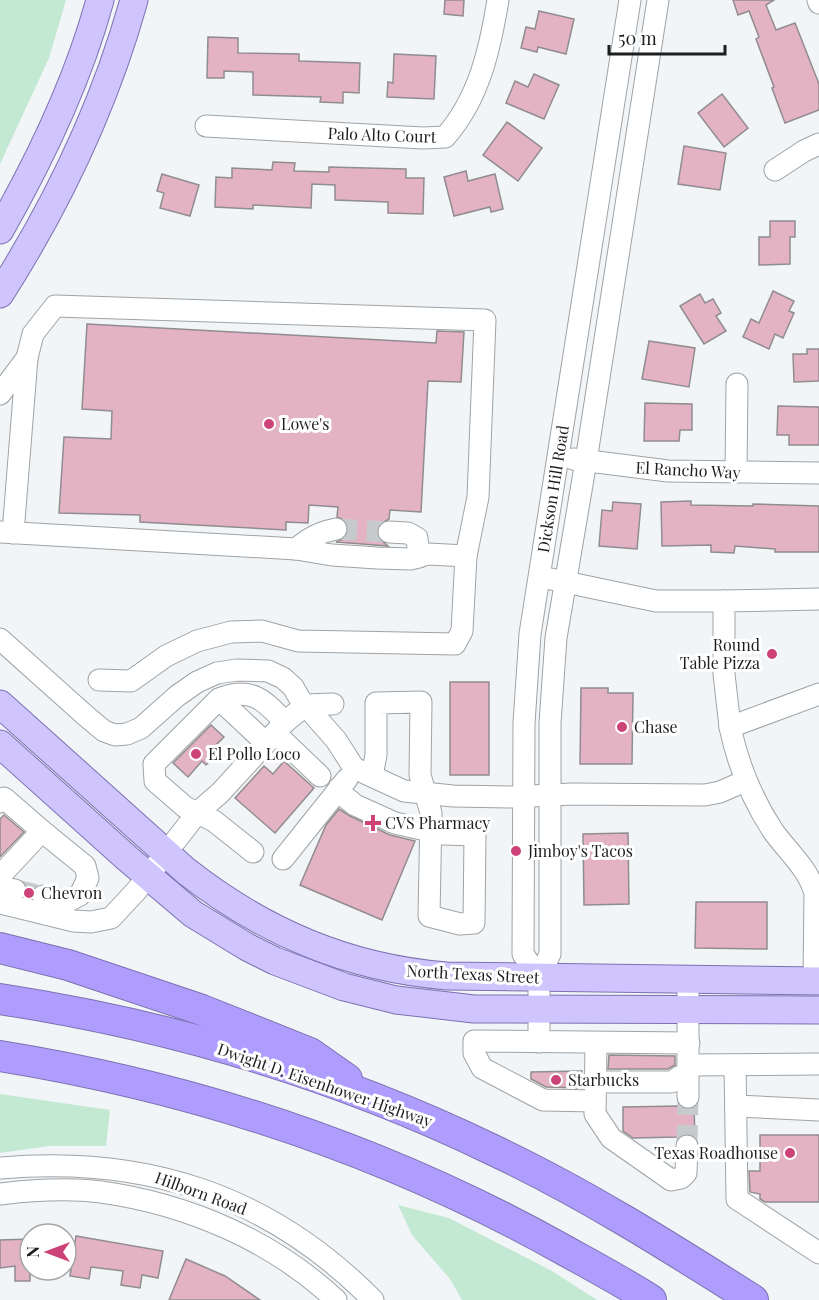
<svg xmlns="http://www.w3.org/2000/svg" width="819" height="1300" font-family="'Playfair Display',serif">
	<style>
		.green { fill: #c3e9d2 }
		.building { fill: #e3b3c4; stroke: #918c8e; stroke-width: 1.5 }
		.lines { fill: none; stroke-linecap: round; stroke-linejoin: round }
		.minor-tunnel { stroke: #c6cacd; stroke-width: 21; stroke-dasharray: 21 10; stroke-linecap: butt }
		.minor-casing { stroke: #9fa3a6; stroke-width: 23 }
		.major-casing { stroke: #7c71b0; stroke-width: 29 }
		.highway-casing { stroke: #7c71b0; stroke-width: 32 }
		.minor { stroke: #fff; stroke-width: 21 }
		.major { stroke: #cfc4fe; stroke-width: 27 }
		.highway { stroke: #af9dfe; stroke-width: 30 }
		.poi-dot { fill: #cd4277; stroke: #fff; stroke-width: 2 }
		.labels { text-anchor: middle; stroke-width: 6; stroke-linejoin: round; paint-order: stroke }
		.street-label { font-size: 16px; fill: #1c1e1f; stroke: #fff }
		.poi-label { font-size: 16px; fill: #1c1e1f; stroke: #fff; text-anchor: start }
	</style>
	<rect width="100%" height="100%" fill="#f1f5f8"/>
	<g class="green">
		<path d="M0 0H66L49 58 0 164Z"/>
		<path d="M0 1094 110 1110 106 1146H49L0 1153Z"/>
		<path d="M398 1205 449 1218 552 1271 597 1300H462L450 1279 412 1235Z"/>
	</g>
	<g class="building">
		<path d="M445 0H464L463 16 444 14Z"/>
		<path d="M733 0H774L766 5 776 30 795 23 819 84V110L785 123 772 88 774 87 756 39 759 37 749 11 738 15Z"/>
		<path d="M539 11 574 19 566 54 538 47 537 52 521 48 526 27 535 29Z"/>
		<path d="M208 37 238 38V53L299 54V61L360 63 359 93 343 92V103L320 102 321 97 253 95V72L224 71V78H207Z"/>
		<path d="M394 54 436 56 434 99 387 97 388 82 393 83Z"/>
		<path d="M534 74 559 85 544 119 506 103 515 81 528 87Z"/>
		<path d="M722 94 748 128 724 147 698 113Z"/>
		<path d="M507 122 542 148 518 181 483 155Z"/>
		<path d="M684 146 726 153 720 190 678 184Z"/>
		<path d="M273 162 295 163 294 171 329 172V167L406 169V178H424L423 214 388 213V202L335 200V185L312 184 311 208 253 205V209L215 207 216 177 232 178V168L272 170Z"/>
		<path d="M466 171 468 181 495 174 503 209 491 212 490 207 454 216 444 177Z"/>
		<path d="M162 174 199 185 190 216 160 208 164 193 157 191Z"/>
		<path d="M770 221H795V237H790V264L759 265V237H770Z"/>
		<path d="M773 291 794 301 789 311 794 313 783 338 775 334 769 349 743 337 751 319 759 323Z"/>
		<path d="M700 294 705 303 713 299 721 313 716 316 726 331 704 344 680 306Z"/>
		<path d="M87 324 436 343 437 331 464 332 461 382 428 381 421 512 390 510 389 519 379 525 376 532 378 538 388 546 336 542 344 539 348 532 346 521 337 517 338 507 309 505 308 523 286 522V530L140 522V515L59 513 64 437 111 439 112 411 82 409Z"/>
		<path d="M649 341 695 348 689 387 642 379Z"/>
		<path d="M807 349H819V381L794 382 793 354H807Z"/>
		<path d="M645 403 692 404V430H680L679 441H644Z"/>
		<path d="M778 406 819 407V445H789V435H777Z"/>
		<path d="M691 501V505L753 506V504L819 506V552H775V549L735 546 734 553 711 552V545L662 546 661 502Z"/>
		<path d="M613 502 641 504 637 549 599 546 602 510 612 511Z"/>
		<rect x="450" y="682" width="39" height="93"/>
		<path d="M581 688H608V693H633L632 764H580Z"/>
		<path d="M211 725 224 737 217 744 222 748 206 765 202 761 188 777 173 763Z"/>
		<path d="M284 761 314 788 275 833 235 798 264 766 273 774Z"/>
		<path d="M339 809 350 816 390 835 415 841 382 920 300 885 326 825Z"/>
		<path d="M4 815 24 832 0 857V819Z"/>
		<path d="M628 833 629 904 584 905 583 834Z"/>
		<path d="M696 902H767V949L695 948Z"/>
		<path d="M609 1055 675 1056V1065L668 1069H608Z"/>
		<path d="M582 1071V1088L546 1087 531 1079V1072Z"/>
		<path d="M680 1106 687 1110 694 1108 695 1136 687 1133 678 1137 633 1138 623 1131V1107Z"/>
		<path d="M760 1135H819V1202H765L760 1199V1194L750 1192 749 1171H760Z"/>
		<path d="M76 1236 163 1251 158 1278 142 1275 140 1288 121 1285 123 1271 91 1267 89 1279 70 1276Z"/>
		<path d="M30 1239V1281H15V1266L0 1268V1240Z"/>
		<path d="M186 1259 225 1276 260 1300H169Z"/>
	</g>
	<g class="lines">
		<g class="minor-tunnel">
			<path d="M336 529 389 532"/>
			<path d="M15 890 43 896"/>
			<path d="M687 1146 688 1097"/>
		</g>
		<defs>
			<g id="minor">
				<path d="M818 0 819 3"/>
				<path d="M206 126 423 138 445 137C479 99 490 49 498 0"/>
				<path d="M775 170 804 151 819 144"/>
				<path d="M27 358 33 334 55 306 485 320 478 497 466 556"/>
				<path d="M0 394 27 358 13 533"/>
				<path d="M573 459 668 471 819 473"/>
				<path d="M736 472 737 384"/>
				<path d="M0 532 296 549 332 555 377 558 411 559 428 554 466 556 462 631 455 644 298 641 262 631 231 632 197 641 166 656 131 681 99 680"/>
				<path d="M389 532 408 533 417 538 419 557"/>
				<path d="M296 549C309 538 320 532 336 529"/>
				<path d="M551 579 656 601H724"/>
				<path d="M0 639 86 716 104 731 115 735 127 734 141 728 177 696 197 682 217 673 237 670 268 671 283 678 293 687 300 699 336 740 354 768 404 791 453 796 511 797 572 794 705 795 720 792 745 781"/>
				<path d="M219 699 266 743"/>
				<path d="M730 727 724 674V601L819 599"/>
				<path d="M275 733 320 776"/>
				<path d="M339 788 344 796 355 805 395 823 443 834 475 835 474 923 460 924 429 916 431 813 420 775 421 702 376 703V755L372 776"/>
				<path d="M0 802 4 798 42 831"/>
				<path d="M253 852 214 821 185 807 155 781 154 764 219 699C251 686 264 700 285 722"/>
				<path d="M283 859 347 779"/>
				<path d="M0 876 42 831 85 866 88 878 80 895 68 901 43 896"/>
				<path d="M0 887 15 890"/>
				<path d="M0 903 74 921 91 922 111 918 137 890 198 812 220 793 285 722 306 705 333 704"/>
				<path d="M539 978 523 954 524 723 530 634 630 0"/>
				<path d="M814 981 815 893C808 868 788 852 773 831 752 799 738 765 730 727L819 694"/>
				<path d="M539 1042V978L550 954V723L556 638 586 461 658 0"/>
				<path d="M596 1043 595 1114 611 1138 671 1180 681 1178 686 1173 687 1146"/>
				<path d="M688 1065 819 1064"/>
				<path d="M735 1065 737 1199 819 1253"/>
				<path d="M595 1082H672L679 1077 688 1074"/>
				<path d="M688 1097V980"/>
				<path d="M595 1101 543 1100 482 1068 474 1053V1041L689 1043"/>
				<path d="M736 1106 819 1110"/>
				<path d="M0 1168C146 1155 269 1195 373 1300"/>
				<path d="M0 1194C33 1190 68 1188 101 1192 187 1204 272 1240 336 1300"/>
			</g>
			<g id="major">
				<path d="M0 230C41 158 78 81 100 0"/>
				<path d="M0 294C58 203 105 104 134 0"/>
				<path d="M0 704 186 871C264 932 348 968 447 976L819 981"/>
				<path d="M0 744 128 859 193 914 247 947 275 961 344 987 396 1000 474 1009 819 1010"/>
			</g>
			<g id="highway">
				<path d="M0 948 68 965 202 1010 310 1053 347 1079"/>
				<path d="M0 999C170 1025 338 1075 493 1150 584 1193 668 1246 753 1300"/>
				<path d="M0 1056C198 1088 389 1152 564 1250 593 1266 623 1282 651 1300"/>
			</g>
		</defs>
		<use href="#minor" class="minor-casing"/>
		<use href="#major" class="major-casing"/>
		<use href="#highway" class="highway-casing"/>
		<use href="#minor" class="minor"/>
		<use href="#major" class="major"/>
		<use href="#highway" class="highway"/>
	</g>
	<g class="poi-dot">
		<circle cx="269" cy="424" r="6"/>
		<circle cx="772" cy="654" r="6"/>
		<circle cx="622" cy="727" r="6"/>
		<circle cx="196" cy="754" r="6"/>
		<path d="M370 814h6v6h6v6h-6v6h-6v-6h-6v-6h6z"/>
		<circle cx="516" cy="851" r="6"/>
		<circle cx="29" cy="893" r="6"/>
		<circle cx="556" cy="1080" r="6"/>
		<circle cx="790" cy="1153" r="6"/>
	</g>
	<g class="labels">
		<g class="street-label">
			<text transform="translate(382 135) rotate(2)" y="6">Palo Alto Court</text>
			<text transform="translate(688 470) rotate(3)" y="6">El Rancho Way</text>
			<text transform="translate(553 489) rotate(-81)" y="6">Dickson Hill Road</text>
			<text transform="translate(473 974) rotate(3)" y="6">North Texas Street</text>
			<text transform="translate(325 1085) rotate(19)" y="6">Dwight D. Eisenhower Highway</text>
			<text transform="translate(201 1193) rotate(20)" y="6">Hilborn Road</text>
		</g>
		<g class="poi-label">
			<text x="281" y="430">Lowe's</text>
			<text x="760" y="651" text-anchor="end">Round<tspan x="760" dy="18">Table Pizza</tspan></text>
			<text x="634" y="733">Chase</text>
			<text x="208" y="760">El Pollo Loco</text>
			<text x="385" y="829">CVS Pharmacy</text>
			<text x="528" y="857">Jimboy's Tacos</text>
			<text x="41" y="899">Chevron</text>
			<text x="568" y="1086">Starbucks</text>
			<text x="778" y="1159" text-anchor="end">Texas Roadhouse</text>
		</g>
	</g>
	<g transform="translate(48 1252) rotate(270)"><circle r="28" fill="#ffffff" stroke="#a4a5a5" stroke-width="1.5"/>
	<path d="M0-4.5L10 22L0 15L-10 22Z" fill="#cd4277"/>
	<text y="-9" font-size="16" font-weight="bold" text-anchor="middle" fill="#1c1e1f">N</text>
	</g>
	<path d="M609 45v9h116v-9" fill="none" stroke="#1c1e1f" stroke-width="3"/>
	<text x="618" y="45" font-size="18" fill="#1c1e1f" stroke="#ffffff" stroke-width="4.5" paint-order="stroke">50 m</text>
</svg>
